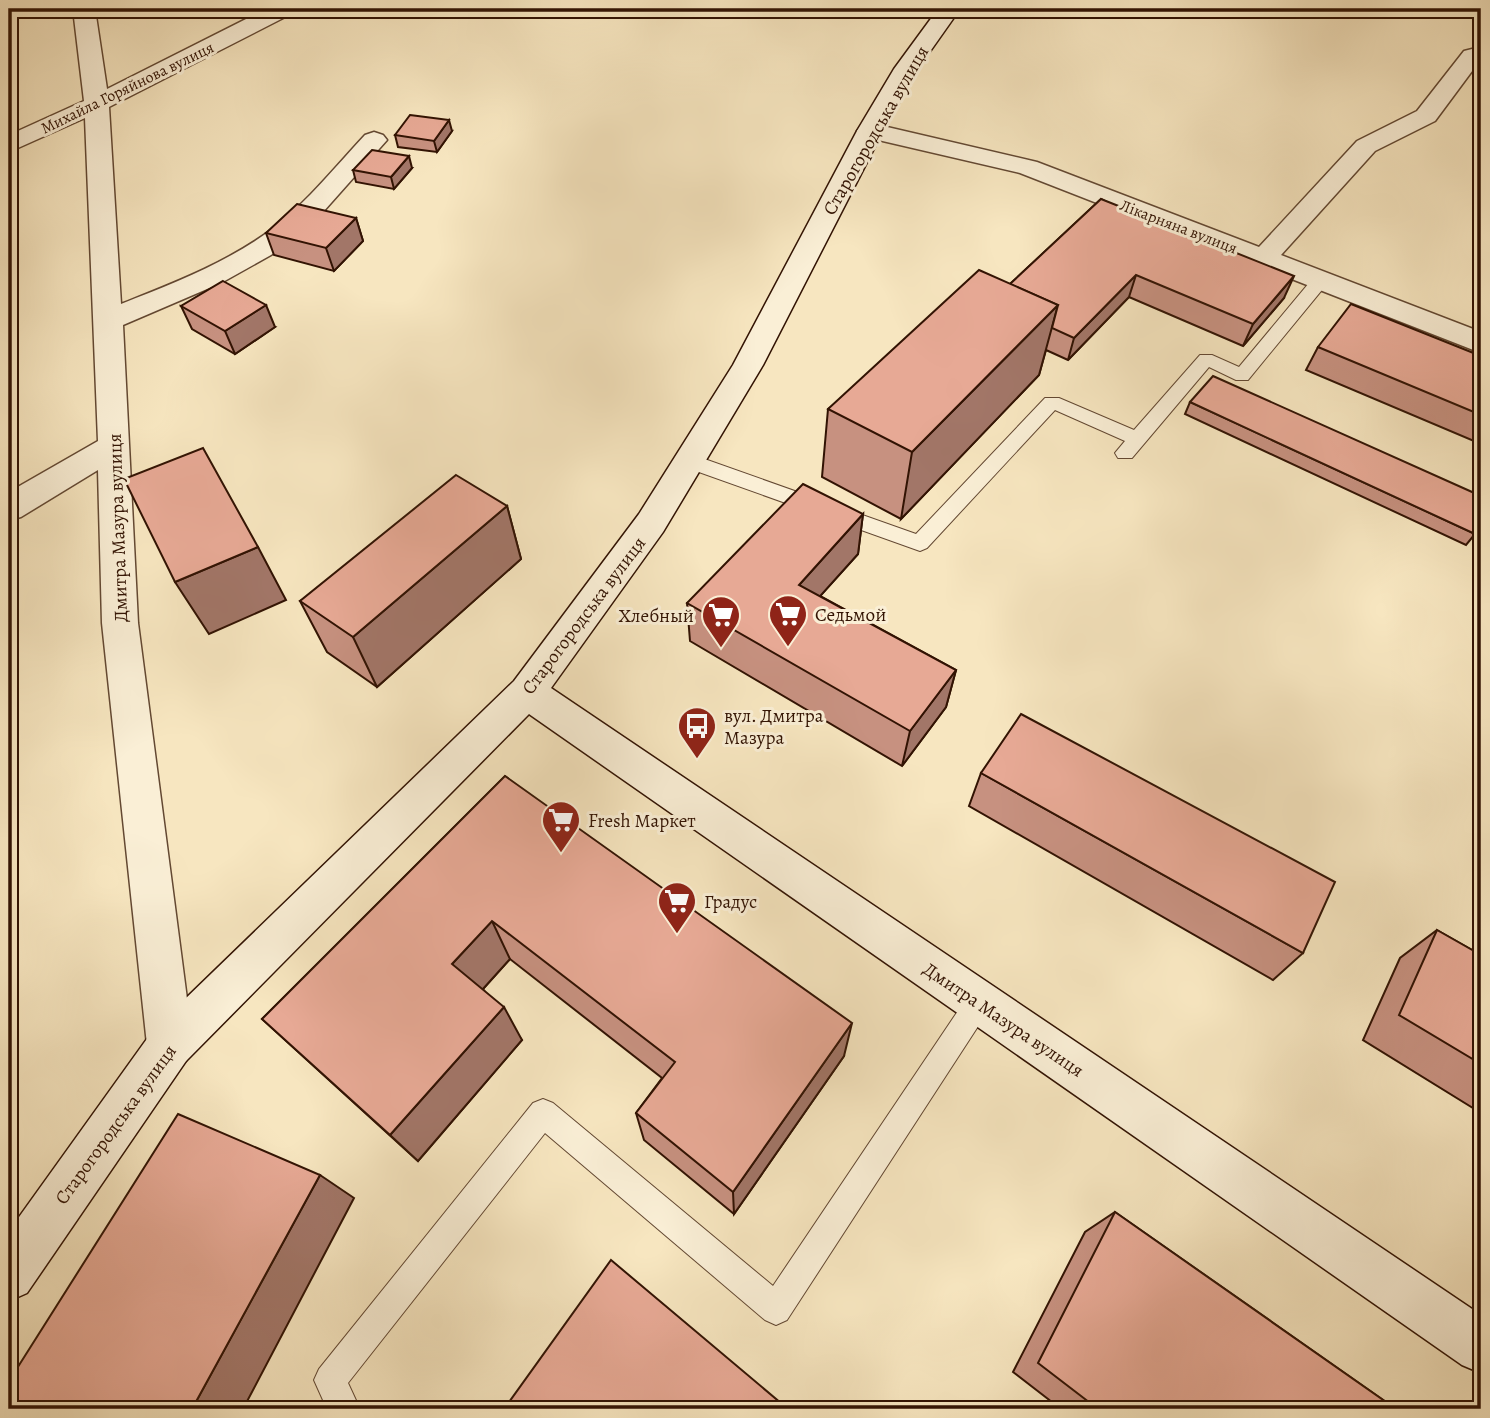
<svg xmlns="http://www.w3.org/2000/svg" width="1490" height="1418" font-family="Alegreya,serif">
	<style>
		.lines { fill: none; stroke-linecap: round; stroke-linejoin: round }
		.lane-casing { stroke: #634832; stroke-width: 2 }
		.street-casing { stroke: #634832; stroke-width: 3 }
		.secondary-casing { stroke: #321303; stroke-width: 3 }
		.lane { fill: #faefd6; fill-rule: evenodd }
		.street { fill: #faefd6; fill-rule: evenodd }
		.secondary { fill: #faefd6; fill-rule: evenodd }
		.wall { fill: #c79180; stroke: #321303; stroke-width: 2 }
		.shaded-wall { fill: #a27668; stroke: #321303; stroke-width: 2 }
		.building { fill: #e7a995; stroke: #321303; stroke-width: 2 }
		.labels { text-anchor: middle; stroke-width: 6; stroke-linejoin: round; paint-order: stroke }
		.far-street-label { font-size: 16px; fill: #321303; stroke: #faefd6 }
		.street-label { font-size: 19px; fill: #321303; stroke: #faefd6 }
		.poi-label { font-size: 19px; fill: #321303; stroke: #faefd6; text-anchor: start }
	</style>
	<rect width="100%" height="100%" fill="#f7e6c0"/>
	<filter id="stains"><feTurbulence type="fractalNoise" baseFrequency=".00286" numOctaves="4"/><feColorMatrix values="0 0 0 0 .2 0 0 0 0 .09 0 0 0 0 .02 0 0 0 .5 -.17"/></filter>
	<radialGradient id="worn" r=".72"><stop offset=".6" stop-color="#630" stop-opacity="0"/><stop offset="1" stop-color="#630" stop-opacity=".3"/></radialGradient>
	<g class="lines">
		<defs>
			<g id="lane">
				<path d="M1320 276 1328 281 1326 285 1248 380H1236L1209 367 1132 458H1118L1115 453 1125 441 1055 410 927 548 920 551 682 466 679 461 682 456H696L916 534 1045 398H1059L1134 430 1200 355H1212L1239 367 1314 277Z"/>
				<path d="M979 989 988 993 992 1002 988 1011 787 1320 776 1325 765 1320 545 1133 348 1383 360 1409H327L314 1380 319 1369 533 1103 543 1099 553 1103 773 1286 970 993Z"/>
			</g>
			<g id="street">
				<path d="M73 9H95L107 89 266 9H294L291 14 109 107 121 304C174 283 229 262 275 227 309 200 336 166 365 135L374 132 383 135 387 140 315 221 271 255 221 283 123 325 138 623 193 1045 186 1061 170 1068 154 1061 147 1045 102 623 98 470 21 517 9 520V492L98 441 85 118 9 152V135L84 101Z"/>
				<path d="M1472 49 1480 51 1481 59 1435 121 1375 151 1281 255 1481 332V353L1020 173 861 136 857 131 861 126 870 123 1037 162 1259 247 1357 141 1417 111 1464 51Z"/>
			</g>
			<path id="secondary" d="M938 9H960L917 70 883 131 763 365 663 532 551 688 1481 1315V1373L1462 1365 529 714 186 1061 27 1293 9 1301V1231L154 1029 514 681 639 514 733 365 857 131 894 69Z"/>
		</defs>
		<use href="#lane" class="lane-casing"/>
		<use href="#street" class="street-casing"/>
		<use href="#secondary" class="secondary-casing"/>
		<use href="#lane" class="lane"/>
		<use href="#street" class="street"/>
		<use href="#secondary" class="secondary"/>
	</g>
	<g class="wall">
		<path d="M452 131 437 152 398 147 395 135Z"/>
		<path d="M412 168 394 189 356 182 353 170Z"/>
		<path d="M1101 199 1284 298 1243 346 1129 297 1068 360 1046 350 1039 375 901 519 822 477 828 409 1010 284Z"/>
		<path d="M356 218 363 241 334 271 274 255 266 233Z"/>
		<path d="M181 306 275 327 235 354 192 329Z"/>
		<path d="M1318 347 1481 356V444L1306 370Z"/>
		<path d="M1190 402 1475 534 1466 545 1185 414Z"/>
		<path d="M507 506 521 559 377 687 327 652 300 601Z"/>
		<path d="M863 514 858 554 820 596 956 670 946 707 902 766 690 641 687 603Z"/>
		<path d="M981 773 1303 953 1273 980 969 806Z"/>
		<path d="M505 776 844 1056 734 1214 644 1140 636 1113 662 1078 510 959 483 989 522 1040 418 1161 262 1019Z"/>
		<path d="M1437 930 1481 955V1113L1363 1040 1400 958Z"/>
		<path d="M1115 1212 1396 1409H1061L1013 1372 1085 1232Z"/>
	</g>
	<g class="shaded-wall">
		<path d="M449 120 452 131 437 152 434 141Z"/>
		<path d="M409 156 412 168 394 189 391 177Z"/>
		<path d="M356 218 363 241 334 271 326 248Z"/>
		<path d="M1136 275 1129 297 1068 360 1074 338Z"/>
		<path d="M1294 276 1284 298 1243 346 1253 324Z"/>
		<path d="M266 305 275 327 235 354 225 331Z"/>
		<path d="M1058 305 1039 375 901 519 912 452Z"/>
		<path d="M507 506 521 559 377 687 353 637Z"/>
		<path d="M863 514 858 554 796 623 799 585Z"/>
		<path d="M258 547 286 600 209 634 175 582Z"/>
		<path d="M956 670 946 707 902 766 910 731Z"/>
		<path d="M492 921 510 959 473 1000 452 964Z"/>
		<path d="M504 1007 522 1040 418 1161 390 1135Z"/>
		<path d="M852 1023 844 1056 734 1214 733 1192Z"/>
		<path d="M320 1175 354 1198 243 1409H192Z"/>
	</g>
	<g class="building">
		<path d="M410 115 449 120 434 141 395 135Z"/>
		<path d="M372 150 409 156 391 177 353 170Z"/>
		<path d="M1101 199 1294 276 1253 324 1136 275 1074 338 1052 328 1058 305 1010 284Z"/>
		<path d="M297 204 356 218 326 248 266 233Z"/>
		<path d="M979 270 1058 305 912 452 828 409Z"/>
		<path d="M223 281 266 305 225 331 181 306Z"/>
		<path d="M1351 304 1481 356V415L1318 347Z"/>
		<path d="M1213 376 1481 496V523L1475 534 1190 402Z"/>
		<path d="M203 448 258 547 175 582 124 479Z"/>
		<path d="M456 475 507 506 353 637 300 601Z"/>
		<path d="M803 484 863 514 799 585 956 670 910 731 687 603Z"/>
		<path d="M1021 714 1335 882 1303 953 981 773Z"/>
		<path d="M505 776 852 1023 733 1192 636 1113 675 1062 492 921 452 964 504 1007 390 1135 262 1019Z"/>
		<path d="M1437 930 1481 955V1064L1399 1015Z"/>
		<path d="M178 1114 320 1175 192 1409H9V1381Z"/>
		<path d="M1115 1212 1396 1409H1098L1038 1363Z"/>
		<path d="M611 1260 788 1409H504Z"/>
	</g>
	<defs>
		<symbol id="supermarket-pin" viewBox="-11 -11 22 30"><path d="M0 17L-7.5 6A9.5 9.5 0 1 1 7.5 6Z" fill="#8f2418" stroke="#faefd6"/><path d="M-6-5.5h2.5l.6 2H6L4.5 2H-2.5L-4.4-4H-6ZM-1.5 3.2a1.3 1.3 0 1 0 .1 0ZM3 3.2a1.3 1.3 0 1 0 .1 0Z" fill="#fff"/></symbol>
		<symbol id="bus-pin" viewBox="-11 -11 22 30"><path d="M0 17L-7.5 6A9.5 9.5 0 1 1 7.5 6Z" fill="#8f2418" stroke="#faefd6"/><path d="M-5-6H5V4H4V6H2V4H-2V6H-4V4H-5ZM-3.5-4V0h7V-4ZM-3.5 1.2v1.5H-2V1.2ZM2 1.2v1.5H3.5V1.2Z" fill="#fff"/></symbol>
	</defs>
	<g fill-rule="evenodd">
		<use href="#supermarket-pin" x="766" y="592" width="44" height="60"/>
		<use href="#supermarket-pin" x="699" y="593" width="44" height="60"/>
		<use href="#bus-pin" x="675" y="704" width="44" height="60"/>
		<use href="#supermarket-pin" x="539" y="798" width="44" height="60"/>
		<use href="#supermarket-pin" x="655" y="879" width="44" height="60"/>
	</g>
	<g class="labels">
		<g class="far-street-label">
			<text transform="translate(127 87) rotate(-26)" y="6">Михайла Горяйнова вулиця</text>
			<text transform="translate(1179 226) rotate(21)" y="6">Лікарняна вулиця</text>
		</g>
		<g class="street-label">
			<text transform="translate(875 130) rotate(-60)" y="7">Старогородська вулиця</text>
			<text transform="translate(117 528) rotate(-92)" y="7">Дмитра Мазура вулиця</text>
			<text transform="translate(583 615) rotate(-53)" y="7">Старогородська вулиця</text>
			<text transform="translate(1004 1019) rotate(34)" y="7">Дмитра Мазура вулиця</text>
			<text transform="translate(115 1124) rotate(-54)" y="7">Старогородська вулиця</text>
		</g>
		<g class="poi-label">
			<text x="815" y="621">Седьмой</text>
			<text x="694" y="622" text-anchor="end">Хлебный</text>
			<text x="724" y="722">вул. Дмитра<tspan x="724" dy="22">Мазура</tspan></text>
			<text x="588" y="827">Fresh Маркет</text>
			<text x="704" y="908">Градус</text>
		</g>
	</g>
	<rect width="1490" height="1418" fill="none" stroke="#f7e6c0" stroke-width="35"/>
	<rect x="10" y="10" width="1469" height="1397" fill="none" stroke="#321303" stroke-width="3.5"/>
	<rect x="18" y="18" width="1455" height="1383" fill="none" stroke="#321303" stroke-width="2"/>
	<rect width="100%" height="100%" filter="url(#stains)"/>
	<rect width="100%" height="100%" fill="url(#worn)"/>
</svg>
